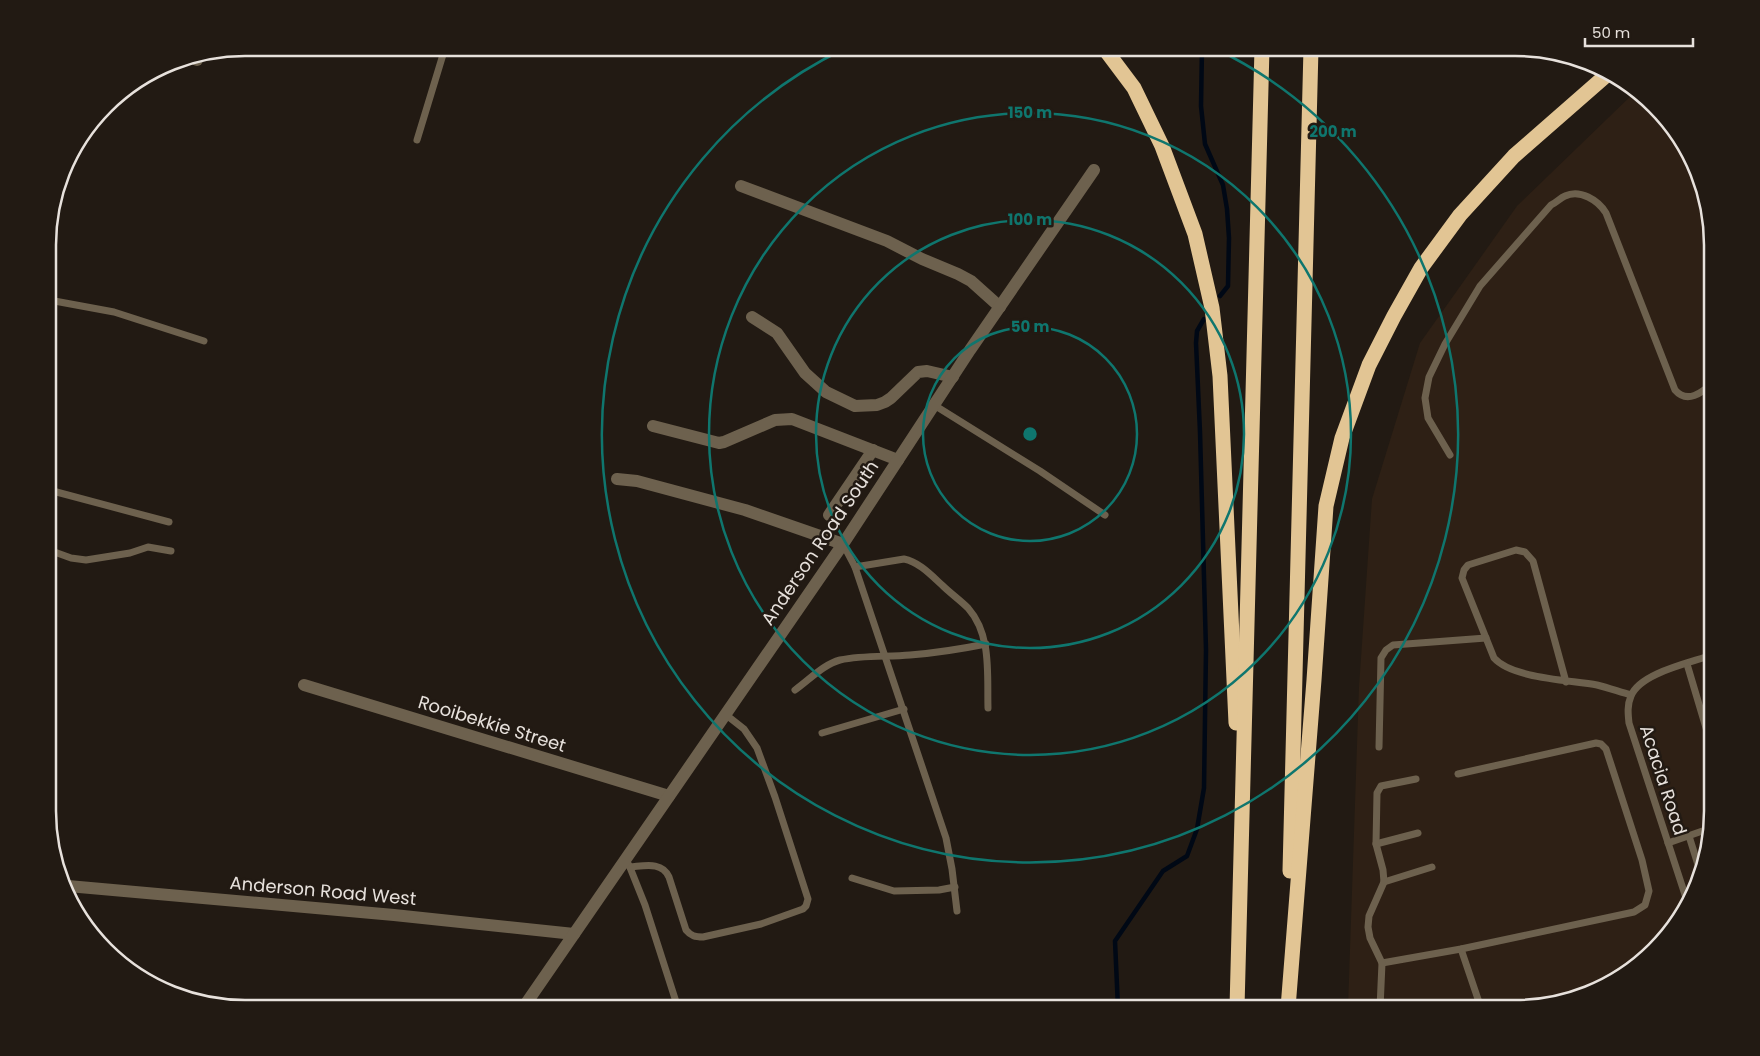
<svg xmlns="http://www.w3.org/2000/svg" width="1760" height="1056" font-family="Poppins,sans-serif">
	<style>
		.built { fill: #2e2015 }
		.lines { fill: none; stroke-linecap: round; stroke-linejoin: round }
		.stream { stroke: #000815; stroke-width: 4.5 }
		.lane { stroke: #6d614e; stroke-width: 7 }
		.street { stroke: #6d614e; stroke-width: 12 }
		.highway { stroke: #e2c594; stroke-width: 15 }
		.ring { fill: none; stroke: #0f766e; stroke-width: 2.5 }
		.labels { text-anchor: middle; stroke-width: 5; stroke-linejoin: round; paint-order: stroke }
		.street-label { font-size: 18px; fill: #e7e1dc; stroke: #221a13 }
		.rim { fill: none; stroke: #e7e1dc; stroke-width: 2.5 }
		.centre { fill: #0f766e; stroke: #221a13; stroke-width: 2.5 }
		.ring-label { font-size: 15px; text-anchor: middle; font-weight: bold; fill: #0f766e; stroke: #221a13; stroke-width: 5; stroke-linejoin: round; paint-order: stroke }
	</style>
	<rect width="100%" height="100%" fill="#221a13"/>
	<path class="built" d="M1636 91 1654 105 1686 146 1712 232V824L1686 910 1654 951 1614 982 1528 1008H1348L1359 687 1372 499 1420 343 1517 206Z"/>
	<g class="lines">
		<g class="stream">
			<path d="M1202 48 1201 106 1205 144 1223 185 1227 209 1229 238 1228 286 1220 296"/>
			<path d="M1118 1008 1115 941 1163 871 1187 856 1197 829 1204 788 1206 650 1200 432 1196 343 1197 331 1204 319"/>
		</g>
		<g class="lane">
			<path d="M417 140 445 48"/>
			<path d="M49 300 114 312 204 341"/>
			<path d="M934 405 1040 471 1105 515"/>
			<path d="M1450 455 1428 418 1425 398 1429 377 1445 344 1480 286 1551 205C1556 203 1560 198 1565 196 1580 189 1598 200 1606 213L1675 390C1687 404 1702 393 1712 383"/>
			<path d="M49 490 169 522"/>
			<path d="M843 544 855 567 946 838 952 869 957 911"/>
			<path d="M49 550 71 558 86 560 130 553 148 547 171 551"/>
			<path d="M855 567 904 559C919 562 931 575 942 585 950 593 960 600 968 608 992 635 987 675 988 708"/>
			<path d="M1687 664 1712 748"/>
			<path d="M1566 682 1533 561 1525 552 1516 550 1468 565 1464 570 1462 578 1494 658C1513 679 1570 680 1597 685 1609 688 1620 692 1631 695"/>
			<path d="M795 690C809 680 824 664 840 660 863 655 887 657 910 655 936 653 961 649 986 644"/>
			<path d="M822 733 904 709"/>
			<path d="M1379 747 1381 658 1386 650 1393 645 1486 638"/>
			<path d="M1689 836 1699 868"/>
			<path d="M1668 843 1711 828"/>
			<path d="M1376 844 1418 833"/>
			<path d="M629 865 645 905 678 1008"/>
			<path d="M630 867C644 866 662 861 669 877L686 930C691 936 695 937 703 937L761 924 803 909 806 906 808 899 775 797 757 748 744 729 725 714"/>
			<path d="M852 878 894 891 939 890 955 887"/>
			<path d="M1384 882 1432 867"/>
			<path d="M1688 904 1629 723C1628 714 1627 705 1631 696 1640 673 1690 663 1712 655"/>
			<path d="M1461 949 1481 1008"/>
			<path d="M1382 963 1461 949 1634 912 1645 905 1649 891 1642 860 1606 749 1601 744 1596 743 1458 774"/>
			<path d="M1380 1008 1382 963 1370 938 1368 927 1369 916 1384 882 1383 870 1376 844 1377 793 1381 786 1416 779"/>
		</g>
		<g class="street">
			<path d="M197 60V57"/>
			<path d="M741 186 887 241 922 259 958 274 971 281 1000 307"/>
			<path d="M752 317 777 333 805 373 826 392 855 406 877 405 885 402 891 398 918 372 927 371 953 377"/>
			<path d="M653 426 719 443 724 442 775 420 792 419 898 460"/>
			<path d="M617 479 637 481 745 510 843 544"/>
			<path d="M829 515 873 450"/>
			<path d="M304 685 669 796"/>
			<path d="M68 886 394 915 574 934"/>
			<path d="M523 1008 843 544 970 350 1094 170"/>
		</g>
		<g class="highway">
			<path d="M1104 48 1134 88 1162 146 1195 234 1212 308 1220 376 1236 723"/>
			<path d="M1290 871 1311 48"/>
			<path d="M1237 1008 1262 48"/>
			<path d="M1288 1008 1314 680 1326 506 1342 438 1369 365 1394 316 1421 268 1460 215 1514 156 1610 72"/>
		</g>
	</g>
	<g class="ring">
		<circle cx="1030" cy="434" r="107"/>
		<circle cx="1030" cy="434" r="214"/>
		<circle cx="1030" cy="434" r="321"/>
		<path d="M1214 48A428 428 0 1 1 846 48"/>
	</g>
	<g class="labels">
		<g class="street-label">
			<text transform="translate(820 543) rotate(-56)" y="6">Anderson Road South</text>
			<text transform="translate(492 724) rotate(17)" y="6">Rooibekkie Street</text>
			<text transform="translate(1663 780) rotate(72)" y="6">Acacia Road</text>
			<text transform="translate(323 891) rotate(5)" y="6">Anderson Road West</text>
		</g>
	</g>
	<path d="M0 0H1760V1056H0ZM245 56H1515A189 189 0 0 1 1704 245V811A189 189 0 0 1 1515 1000H245A189 189 0 0 1 56 811V245A189 189 0 0 1 245 56Z" fill="#221a13" fill-rule="evenodd"/>
	<path class="rim" d="M245 56H1515A189 189 0 0 1 1704 245V811A189 189 0 0 1 1515 1000H245A189 189 0 0 1 56 811V245A189 189 0 0 1 245 56Z"/>
	<circle cx="1030" cy="434" r="8" class="centre"/>
	<g class="ring-label">
		<text x="1030" y="118">150 m</text>
		<text x="1333" y="137">200 m</text>
		<text x="1030" y="225">100 m</text>
		<text x="1030" y="332">50 m</text>
	</g>
	<path d="M1585 38v8h108v-8" fill="none" stroke="#e7e1dc" stroke-width="2.5"/>
	<text x="1592" y="38" font-size="15" fill="#e7e1dc" stroke="#221a13" stroke-width="4" paint-order="stroke">50 m</text>
</svg>
